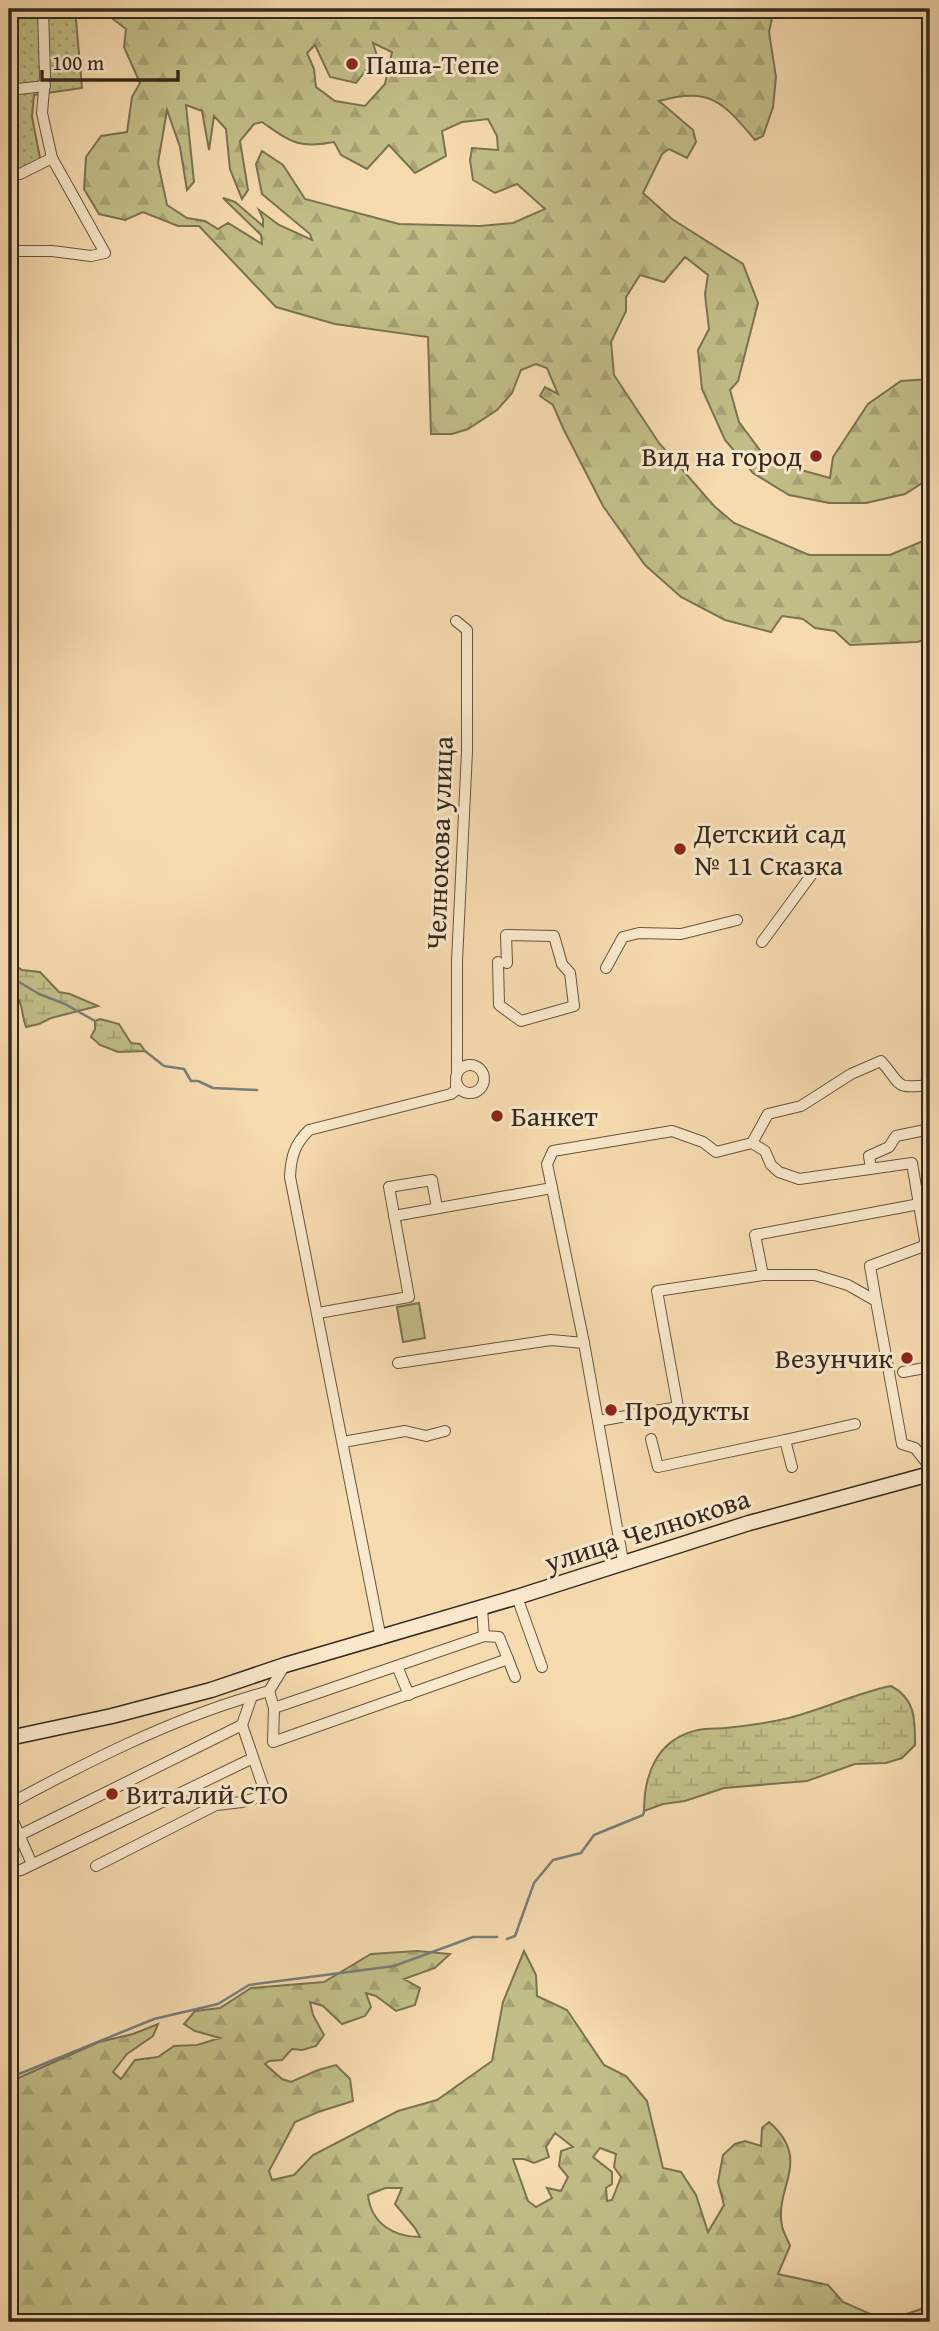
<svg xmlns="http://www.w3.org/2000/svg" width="939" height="2331" font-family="'Gentium Book Plus',serif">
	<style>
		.forest { fill: url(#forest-firs); stroke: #7b7352; stroke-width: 2; fill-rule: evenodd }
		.wetland { fill: url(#wetland-marsh); stroke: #7b7352; stroke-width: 2 }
		.garden { fill: url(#garden-dots); stroke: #7b7352; stroke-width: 2 }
		.pitch { fill: #c1be87; stroke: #7b7352; stroke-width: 2 }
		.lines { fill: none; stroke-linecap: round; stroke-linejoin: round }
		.stream { stroke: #777e7a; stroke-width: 2.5 }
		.minor-casing { stroke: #655542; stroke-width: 12 }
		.secondary-casing { stroke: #35281e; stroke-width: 17 }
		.minor { stroke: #f9e8cb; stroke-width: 10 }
		.secondary { stroke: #f9e8cb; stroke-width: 14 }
		.poi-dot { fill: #8f2418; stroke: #f9e8cb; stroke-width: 2.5 }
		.labels { text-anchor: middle; stroke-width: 6; stroke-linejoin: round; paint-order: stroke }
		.poi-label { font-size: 28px; fill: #35281e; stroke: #f9e8cb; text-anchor: start }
		.street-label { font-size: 28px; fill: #35281e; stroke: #f9e8cb }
	</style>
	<defs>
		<pattern id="forest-firs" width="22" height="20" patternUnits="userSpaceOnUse" patternTransform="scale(1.75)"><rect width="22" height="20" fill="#c1be87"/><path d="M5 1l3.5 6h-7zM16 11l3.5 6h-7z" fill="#a6a374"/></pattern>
		<pattern id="wetland-marsh" width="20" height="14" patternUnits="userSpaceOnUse" patternTransform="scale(1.75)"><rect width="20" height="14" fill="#c1be87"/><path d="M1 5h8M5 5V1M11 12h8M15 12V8" fill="none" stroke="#a6a374"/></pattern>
		<pattern id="garden-dots" width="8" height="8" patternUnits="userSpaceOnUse" patternTransform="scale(1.75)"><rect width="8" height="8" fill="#c1be87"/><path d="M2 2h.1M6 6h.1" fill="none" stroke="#a6a374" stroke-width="1.8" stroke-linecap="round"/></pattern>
	</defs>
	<rect width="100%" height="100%" fill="#f6dbaf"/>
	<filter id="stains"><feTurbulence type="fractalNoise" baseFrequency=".00286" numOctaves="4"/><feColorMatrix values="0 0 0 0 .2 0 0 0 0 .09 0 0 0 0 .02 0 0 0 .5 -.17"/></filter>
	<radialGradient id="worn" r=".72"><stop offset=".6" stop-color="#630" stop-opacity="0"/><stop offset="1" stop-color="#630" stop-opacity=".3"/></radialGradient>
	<g class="forest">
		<path d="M100 9H774L769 32 776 77 773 107 763 136 755 140C723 102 711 87 659 101L693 130 696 142 687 158 669 149 662 154 643 193 672 219 743 264 758 303 738 381 730 390 739 422 768 461 830 478 833 457 868 404 901 381 930 379V478L905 494 866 503H829L789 495 753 473 725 440 702 389 698 350 709 329 705 294 708 275 685 257 664 282 640 275 626 297V311L611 342 614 375 659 443 714 506 734 523 809 555H890L930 538V639L917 642 850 645 835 631 815 628 803 619 782 616 771 632 725 620 681 597 645 565 603 506 563 428 553 405 540 396 545 387 558 394 547 368 536 364 521 370 512 393 497 410 468 429 452 434H431L428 337 335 324 276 307 199 226H178L143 212 125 220 99 214 84 189 86 157 101 136 127 132 132 97 140 83 124 47 126 29ZM373 43 392 52 385 84 365 106 335 101 316 87 314 69 307 53 315 45 330 77 356 83 377 56ZM186 105 202 111 209 150 214 116 226 129 230 169 242 199 248 190 240 141 254 124 262 122C291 142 298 149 334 142L341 155 367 169 389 145 415 173 446 156 442 131 462 122 488 119 497 136 498 150 472 148 470 160 473 180 495 193 517 184 545 209 513 223 480 226 399 224 305 199 283 165 262 151 256 164 262 194 310 234 312 240 279 225 259 210 263 219V226L235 202 223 198 261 235 262 244 228 223 218 229 205 221 187 218 167 205 158 163 167 110 180 147 187 190 194 182Z"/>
		<path d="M417 1951 450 1954 435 1968 404 1979 420 1988 415 2005 396 2011 376 1996 366 1993 371 2007 365 2016 342 2024 323 2006 310 2002 313 2015 324 2035 316 2046 302 2050 292 2049 282 2060 269 2061 265 2064 282 2079 291 2082 318 2070 336 2065 350 2079 353 2101 318 2112 295 2122 269 2171 272 2180 294 2175 313 2155 398 2111 437 2100 492 2061 503 2002 524 1951 536 1975 537 1996 567 2010 604 2065 626 2076 647 2101 663 2168 681 2172 696 2195 708 2232 724 2205 718 2182 723 2155 735 2144 745 2141 761 2146 762 2128 769 2122C813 2160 774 2187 782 2226 783 2232 788 2240 790 2246L778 2274 828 2285 843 2302 886 2321 930 2306V2322H9V2080H14L99 2042 133 2034 158 2024 153 2036 127 2054 113 2072 121 2079 135 2060 158 2057 174 2046 197 2045 220 2038 195 2031 184 2024 195 2011 220 2008 251 1988 324 1982 371 1954ZM555 2133 573 2147 561 2151 559 2166 568 2177 561 2191 547 2188 552 2198 536 2207 528 2201 513 2159H524L534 2163 549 2157 546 2147ZM600 2148 616 2154 614 2167 621 2177 612 2200 607 2201 606 2188 612 2184V2172L593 2157ZM385 2188H402L395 2204 415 2228 420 2237C393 2237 371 2223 368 2195Z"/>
	</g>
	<g class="wetland">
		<path d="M9 961 22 970 40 972 59 992 70 994 98 1006 51 1018 39 1024 26 1027C20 1012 25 999 9 991Z"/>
		<path d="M100 1019 119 1024 131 1043 140 1044 145 1051 118 1052 100 1045 91 1037 95 1029V1021Z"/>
		<path d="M891 1686C916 1699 915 1720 915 1745L902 1758 886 1763 855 1764 807 1781 724 1788 685 1801 663 1804 644 1811C644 1774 657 1739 698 1730 707 1728 717 1729 725 1728 746 1726 768 1723 789 1718 824 1709 856 1693 891 1686Z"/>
	</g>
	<path class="garden" d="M9 9H75L82 88 34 95 32 117 41 163 19 169 9 257Z"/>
	<path class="pitch" d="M419 1303 425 1338 403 1342 397 1307Z"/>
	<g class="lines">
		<g class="stream">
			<path d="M9 976 39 994 65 1004 95 1021"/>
			<path d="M145 1051 164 1066 184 1069 191 1081H198L213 1088 257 1090"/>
			<path d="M507 1939 515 1936 534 1883 553 1860 581 1853 594 1835 643 1815 644 1811"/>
			<path d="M9 2075 19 2074 154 2019 218 2004 249 1985 394 1966 473 1937H497"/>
		</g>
		<defs>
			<g id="minor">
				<path d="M9 90 45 86"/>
				<path d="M9 175 20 174 52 158"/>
				<path d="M9 251H52L91 256 105 253 52 158 42 113 45 77 43 9"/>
				<path d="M456 621 467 630V751L457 961V1073"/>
				<path d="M762 942 815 870"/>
				<path d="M498 962 499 1005 521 1021 574 1006 570 973 562 964 554 936 506 935 507 963"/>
				<path d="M606 968 623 937 639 933 681 934 737 920"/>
				<circle cx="470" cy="1079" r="14"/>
				<path d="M752 1143 765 1151 771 1165 779 1172 799 1179 912 1163 925 1240 924 1246 870 1266 876 1301"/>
				<path d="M871 1168 869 1156 889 1147 896 1136 930 1129"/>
				<path d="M394 1216 552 1188"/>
				<path d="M763 1275 755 1235 930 1202"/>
				<path d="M318 1313 409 1297 389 1187 432 1180 437 1208"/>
				<path d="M398 1363 551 1340 584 1343"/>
				<path d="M903 1372 930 1367"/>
				<path d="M598 1421 678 1407 657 1291 763 1275H815L848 1285 876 1301 902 1444 915 1448 930 1467"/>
				<path d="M651 1439 658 1467 785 1440 792 1467"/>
				<path d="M785 1440 855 1424"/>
				<path d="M343 1442 405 1431 426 1436 445 1431"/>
				<path d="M623 1561 584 1343 547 1164 553 1151 672 1131 703 1142 716 1152 752 1143 768 1114 801 1106 851 1074 881 1061C903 1086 893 1089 930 1085"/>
				<path d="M517 1597 542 1667"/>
				<path d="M482 1608 484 1636"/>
				<path d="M381 1639 290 1177C291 1157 294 1145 309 1130L451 1094 456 1090V1083"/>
				<path d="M508 1659 515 1677"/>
				<path d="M397 1666 409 1695"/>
				<path d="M269 1691 274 1708 273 1742 508 1659 499 1637 484 1636 274 1708"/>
				<path d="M9 1804C87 1762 167 1721 252 1696"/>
				<path d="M9 1812 32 1864"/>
				<path d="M9 1837 20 1835 242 1725"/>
				<path d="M96 1866 216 1805 242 1802 266 1795 242 1725 252 1696 269 1691 285 1665"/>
				<path d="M9 1872 21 1870 253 1758"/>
			</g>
			<path id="secondary" d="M9 1738 112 1716 211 1690 285 1665 517 1597 749 1523 930 1474"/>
		</defs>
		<use href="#minor" class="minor-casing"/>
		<use href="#secondary" class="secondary-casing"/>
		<use href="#minor" class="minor"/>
		<use href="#secondary" class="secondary"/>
	</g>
	<g class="poi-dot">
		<circle cx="352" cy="64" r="7"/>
		<circle cx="816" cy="456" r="7"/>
		<circle cx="680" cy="849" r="7"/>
		<circle cx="497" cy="1116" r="7"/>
		<circle cx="907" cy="1358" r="7"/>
		<circle cx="611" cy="1410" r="7"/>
		<circle cx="112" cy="1794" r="7"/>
	</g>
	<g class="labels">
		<g class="poi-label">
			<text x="366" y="74">Паша-Тепе</text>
			<text x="802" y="466" text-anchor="end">Вид на город</text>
			<text x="694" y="843">Детский сад<tspan x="694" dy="32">№ 11 Сказка</tspan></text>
			<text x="511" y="1126">Банкет</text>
			<text x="893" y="1368" text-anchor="end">Везунчик</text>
			<text x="625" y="1420">Продукты</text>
			<text x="126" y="1804">Виталий СТО</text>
		</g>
		<g class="street-label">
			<text transform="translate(439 843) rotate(-88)" y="10">Челнокова улица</text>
			<text transform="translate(647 1530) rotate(-18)" y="10">улица Челнокова</text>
		</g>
	</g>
	<rect width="939" height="2331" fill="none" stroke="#f6dbaf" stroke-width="35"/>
	<rect x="10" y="10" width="918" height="2310" fill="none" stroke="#35281e" stroke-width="3.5"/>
	<rect x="18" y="18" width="904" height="2296" fill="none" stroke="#35281e" stroke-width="2"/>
	<path d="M42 70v10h136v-10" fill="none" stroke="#35281e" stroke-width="3.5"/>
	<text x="52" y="70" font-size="21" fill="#35281e" stroke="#f9e8cb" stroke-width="5" paint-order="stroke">100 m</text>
	<rect width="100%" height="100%" filter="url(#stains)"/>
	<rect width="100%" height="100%" fill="url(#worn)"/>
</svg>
